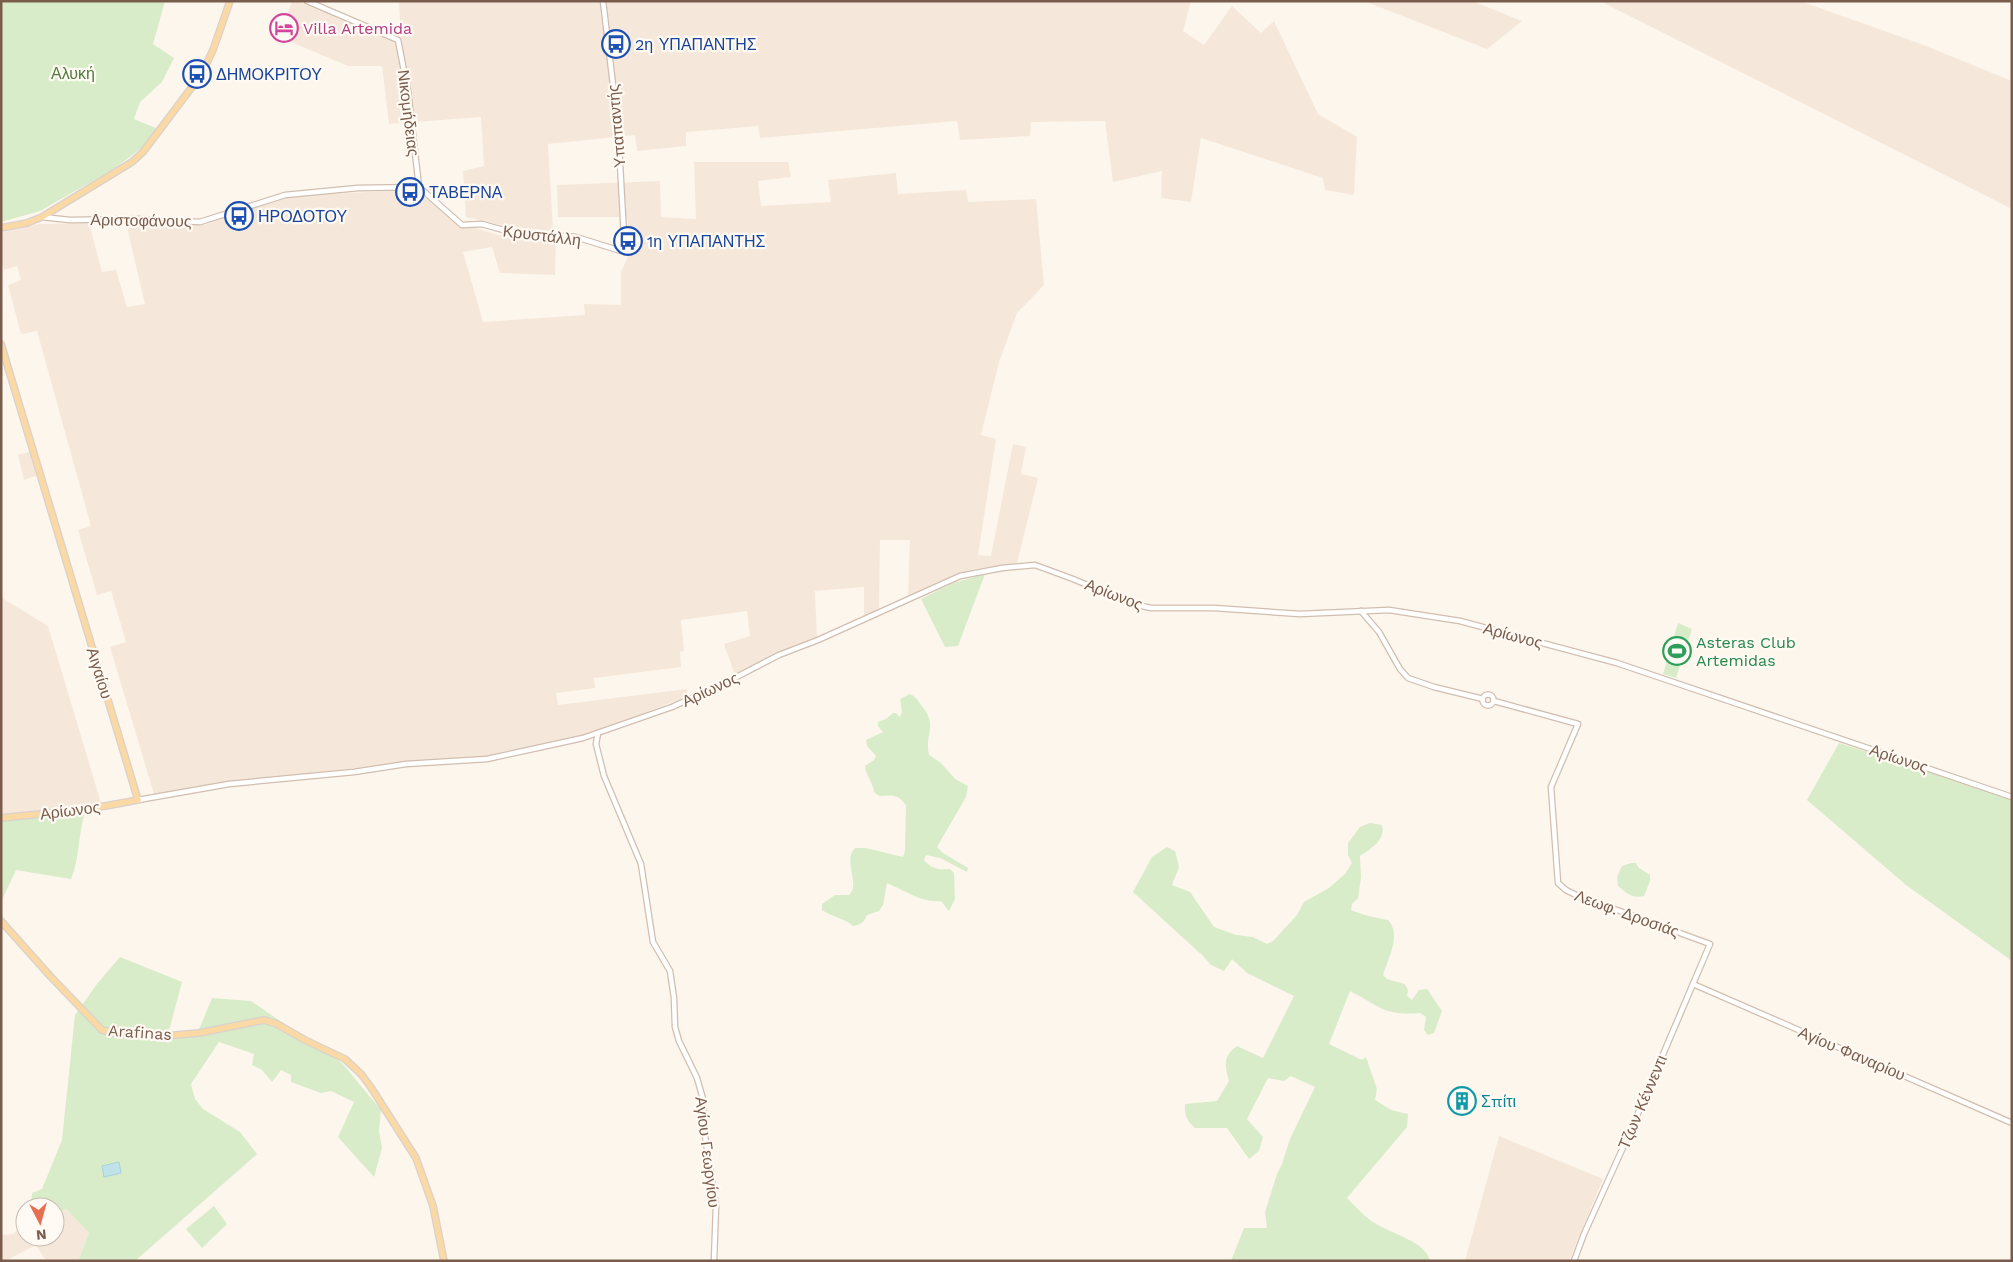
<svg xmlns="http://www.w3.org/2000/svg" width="2013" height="1262" font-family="'Work Sans',sans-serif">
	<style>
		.residential { fill: #f5e8da }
		.green { fill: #d8ecc9 }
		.water { fill: #bfe3e8; stroke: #a5d3da }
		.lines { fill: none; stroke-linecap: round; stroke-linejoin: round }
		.minor-casing { stroke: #d1beb0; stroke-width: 7 }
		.major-casing { stroke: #dad1cd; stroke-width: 8 }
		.minor { stroke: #fff; stroke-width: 4.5 }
		.major { stroke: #fbd9a5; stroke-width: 5.5 }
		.labels { text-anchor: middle; stroke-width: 4.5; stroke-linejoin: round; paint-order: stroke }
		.hotel-label { font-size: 16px; fill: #b23c85; stroke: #fffaf3; text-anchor: start }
		.transit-label { font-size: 16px; fill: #164399; stroke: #fffaf3; text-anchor: start }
		.park-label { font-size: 16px; fill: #537a41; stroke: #fffaf3 }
		.street-label { font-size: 16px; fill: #7a5c4d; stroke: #fffaf3 }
		.leisure-label { font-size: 16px; fill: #27864d; stroke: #fffaf3; text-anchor: start }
		.culture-label { font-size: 16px; fill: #0d838f; stroke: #fffaf3; text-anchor: start }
	</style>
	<rect width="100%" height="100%" fill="#fdf6ec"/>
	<g class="residential">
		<path d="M292 1H296L346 20 401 43 399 1H1191L1183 31 1204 45 1232 6 1261 33 1274 21 1318 114 1357 137 1354 195 1325 190 1323 178 1201 138 1191 202 1161 198 1162 171 1113 182 1105 121 1031 122 1030 136 960 140 957 121 760 138 758 126 686 132V146L637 151 635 135 548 144 553 231 505 226 466 217 463 171 484 166 481 117 389 124 382 66H348L279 37Z"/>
		<path d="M1364 1H1472L1522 21 1487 49Z"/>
		<path d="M1600 1H1800L1921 44 2012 81V209Z"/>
		<path d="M694 162H788L791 177 758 181 761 206 831 202 828 180 896 173 898 194 966 190 968 202 1036 199 1044 285 1017 313 999 362 981 435 996 439 978 555 991 556 1013 444 1026 447 1021 474 1038 478 1017 563 974 569 952 577 908 597 910 540H880L879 610 864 617V587L815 591 817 638 735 675 724 644 750 636 747 611 681 620 684 651 680 652 681 667 594 678 595 688 556 693 558 705 687 689 688 696 593 733 500 754 470 758 387 764 154 794 110 647 126 642 111 591 97 595 78 530 91 526 37 331 21 334 8 285 21 280 17 266 4 270 1 261V233L39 224 89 223 102 272 116 270 127 307 145 304 126 223 204 225 242 211 283 199 307 195 412 190 423 195 455 222 498 235 556 240 555 275 500 273 492 247 463 252 483 322 585 315 584 304 621 305V272L631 250 627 217H558L557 185 660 181 661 217 696 219Z"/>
		<path d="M32 451 39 475 24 480 18 455Z"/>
		<path d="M1 590 4 599 48 626 101 803 1 815Z"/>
		<path d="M1499 1136 1603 1179 1569 1261H1465Z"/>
		<path d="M66 1209 89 1233 78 1261H46L36 1245 5 1261H1V1235L13 1234 25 1223V1237H55V1214Z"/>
	</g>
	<g class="green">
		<path d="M1 1H165L153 44 174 58 162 82 140 102 134 119 156 128 147 144 112 170 40 211 1 222Z"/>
		<path d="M985 574 958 646 945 647 921 599 953 583Z"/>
		<path d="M1678 623 1692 629 1676 678 1663 674Z"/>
		<path d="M910 694C915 696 918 700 921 705 939 726 924 732 929 755L941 763 955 779 968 786 966 797 937 847 943 853 968 868 967 872 940 858 926 855 924 860C932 869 938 870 950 869L954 873 955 899 949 911 941 901C921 903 904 890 887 883L883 905 879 911 867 915C864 922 861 925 853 926 844 918 832 917 822 910V904L835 895H849C861 884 842 861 855 848H866L903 857 905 851 906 806C900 794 891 795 879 796L874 792C873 782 866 776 865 766L874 760 876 756 867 746 866 740 883 732 878 726V722L886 719 893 713H896L900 717 902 712 900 699Z"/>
		<path d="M1839 743 2012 798V961L1906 885 1807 800Z"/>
		<path d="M85 812C78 834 80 858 71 879L16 870 1 902V820Z"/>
		<path d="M1370 823 1382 825C1386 840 1371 849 1360 856L1361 878 1358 898 1352 904 1351 910C1359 914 1380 919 1388 920 1402 935 1388 958 1383 975L1387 979 1405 984 1408 990 1407 996 1412 1000 1419 990 1427 989 1442 1011 1434 1033 1428 1035 1424 1030 1426 1017 1420 1013C1383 1016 1380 1006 1350 991L1329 1044 1362 1060 1366 1057 1377 1089 1375 1100 1391 1110 1408 1114 1407 1127 1347 1198C1355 1206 1364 1216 1373 1222 1389 1233 1426 1241 1430 1261H1231L1244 1228H1267L1265 1212 1277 1174 1282 1164 1290 1139 1315 1087 1291 1076 1284 1081 1268 1078 1247 1119 1263 1137 1259 1151 1249 1159 1227 1128H1195C1187 1121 1184 1114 1185 1104L1217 1101 1229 1081C1225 1066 1222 1057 1237 1046L1263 1058 1294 996 1247 973 1232 959 1224 971 1211 965 1203 956 1133 892 1152 857 1167 847 1175 851 1179 867 1172 885 1190 892 1214 927 1236 935 1253 937 1267 944 1273 941 1297 915 1304 902 1329 888 1345 874 1352 863 1348 855V843L1360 827Z"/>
		<path d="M1631 863H1636L1639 868 1650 875V881L1644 896C1633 899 1626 893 1618 886L1617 877 1622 866Z"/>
		<path d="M120 957 182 982 167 1038 197 1034 212 998 251 1001 342 1063 381 1110 379 1131 382 1148 374 1177 338 1137 354 1102 331 1091 321 1093 291 1082V1075L281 1070 272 1082 262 1070 252 1065 254 1054 219 1042 191 1084 195 1099 203 1109 240 1132 257 1154 135 1261H78L89 1233 66 1209 55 1214V1207H31L32 1193 42 1189 62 1140 75 1015 97 984Z"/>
		<path d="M214 1206 227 1224 202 1248 186 1229Z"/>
	</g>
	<path class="water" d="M119 1162 121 1173 104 1177 102 1166Z"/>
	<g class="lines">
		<defs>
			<g id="minor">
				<path d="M307 1 398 40 408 91 419 187"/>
				<path d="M42 217 70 220 138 219 200 222 285 195 358 188 419 187 462 225 482 224 514 233 576 237 621 251 624 236 618 127 603 1"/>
				<path d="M1361 611 1379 632 1400 669 1408 678 1434 687 1483 699"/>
				<circle cx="1488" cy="700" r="5.5"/>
				<path d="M1494 701 1578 724 1551 787 1558 883 1566 890 1576 895 1710 944 1630 1132 1584 1234 1574 1261"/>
				<path d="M598 733 596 744 604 776 641 864 653 942 670 971 674 998 675 1027 679 1041 697 1078 703 1099 705 1136 716 1206 714 1261"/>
				<path d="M138 800 229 784 354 772 406 764 487 759 583 738 672 707 725 683 779 655 818 640 960 576 1002 568 1035 565 1073 579 1133 604 1151 608H1214L1300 614 1389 610 1460 621 1617 663 2012 797"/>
				<path d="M1693 984 2012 1123"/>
			</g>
			<g id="major">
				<path d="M1 228 27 223 42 217 132 162 143 152 201 75 213 50 230 1"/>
				<path d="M1 344 138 800 89 809 1 818"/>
				<path d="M1 921 51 977 102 1030 115 1033 164 1036 199 1033 264 1020 277 1024 305 1040 345 1059 362 1075 372 1089 416 1158 433 1206 444 1261"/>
			</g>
		</defs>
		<use href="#minor" class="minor-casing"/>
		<use href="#major" class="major-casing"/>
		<use href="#minor" class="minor"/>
		<use href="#major" class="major"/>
	</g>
	<defs>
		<symbol id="hotel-ring" viewBox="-11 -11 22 22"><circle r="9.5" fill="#fffaf3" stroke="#d1479c" stroke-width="1.5"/><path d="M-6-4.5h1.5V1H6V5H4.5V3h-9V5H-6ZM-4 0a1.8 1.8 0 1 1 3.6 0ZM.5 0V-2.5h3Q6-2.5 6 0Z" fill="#d1479c"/></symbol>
		<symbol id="bus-ring" viewBox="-11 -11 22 22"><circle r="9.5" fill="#fffaf3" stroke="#1a4fb4" stroke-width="1.5"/><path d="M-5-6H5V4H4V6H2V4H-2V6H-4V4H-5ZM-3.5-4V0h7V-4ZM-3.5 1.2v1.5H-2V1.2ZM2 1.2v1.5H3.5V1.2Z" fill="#1a4fb4"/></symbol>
		<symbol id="stadium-ring" viewBox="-11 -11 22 22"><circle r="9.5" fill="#fffaf3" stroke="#2e9e5b" stroke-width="1.5"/><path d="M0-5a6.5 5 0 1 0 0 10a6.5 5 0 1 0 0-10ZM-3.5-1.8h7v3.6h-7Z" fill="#2e9e5b"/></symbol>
		<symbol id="building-ring" viewBox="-11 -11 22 22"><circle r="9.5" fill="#fffaf3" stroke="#0f9aa8" stroke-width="1.5"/><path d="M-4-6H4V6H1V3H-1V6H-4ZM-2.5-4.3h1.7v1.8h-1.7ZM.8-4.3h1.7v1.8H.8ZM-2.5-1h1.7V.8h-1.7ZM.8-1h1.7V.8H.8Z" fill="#0f9aa8"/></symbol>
	</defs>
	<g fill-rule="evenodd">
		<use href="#hotel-ring" x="268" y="12" width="32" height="32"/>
		<use href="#bus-ring" x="600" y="28" width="32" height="32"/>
		<use href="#bus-ring" x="181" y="58" width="32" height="32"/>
		<use href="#bus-ring" x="394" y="176" width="32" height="32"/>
		<use href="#bus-ring" x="223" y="200" width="32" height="32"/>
		<use href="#bus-ring" x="612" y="225" width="32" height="32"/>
		<use href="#stadium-ring" x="1661" y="635" width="32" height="32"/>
		<use href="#building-ring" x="1446" y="1085" width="32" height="32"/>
	</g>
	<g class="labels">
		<g class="hotel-label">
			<text x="303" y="34">Villa Artemida</text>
		</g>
		<g class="transit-label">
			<text x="635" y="50">2η ΥΠΑΠΑΝΤΗΣ</text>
			<text x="216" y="80">ΔΗΜΟΚΡΙΤΟΥ</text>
			<text x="429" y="198">ΤΑΒΕΡΝΑ</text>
			<text x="258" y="222">ΗΡΟΔΟΤΟΥ</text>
			<text x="647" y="247">1η ΥΠΑΠΑΝΤΗΣ</text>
		</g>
		<g class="park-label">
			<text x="73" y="79">Αλυκή</text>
		</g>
		<g class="street-label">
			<text transform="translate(409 113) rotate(83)" y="6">Νικομήδειας</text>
			<text transform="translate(616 126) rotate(-95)" y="6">Υπαπαντής</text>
			<text transform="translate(141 220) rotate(1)" y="6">Αριστοφάνους</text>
			<text transform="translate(542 235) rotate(7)" y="6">Κρυστάλλη</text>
			<text transform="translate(1114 594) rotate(21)" y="6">Αρίωνος</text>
			<text transform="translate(1513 635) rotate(15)" y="6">Αρίωνος</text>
			<text transform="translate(100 673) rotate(73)" y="6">Αιγαίου</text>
			<text transform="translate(710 689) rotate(-25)" y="6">Αρίωνος</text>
			<text transform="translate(1899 758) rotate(18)" y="6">Αρίωνος</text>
			<text transform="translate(70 810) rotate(-7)" y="6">Αρίωνος</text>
			<text transform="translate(1627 913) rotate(20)" y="6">Λεωφ. Δροσιάς</text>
			<text transform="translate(140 1032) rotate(4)" y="6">Arafinas</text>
			<text transform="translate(1852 1053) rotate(23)" y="6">Αγίου Φαναρίου</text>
			<text transform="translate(1642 1102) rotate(-67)" y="6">Τζων Κέννεντι</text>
			<text transform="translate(708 1152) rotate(83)" y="6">Αγίου Γεωργίου</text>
		</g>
		<g class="leisure-label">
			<text x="1696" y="648">Asteras Club<tspan x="1696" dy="18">Artemidas</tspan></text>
		</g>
		<g class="culture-label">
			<text x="1481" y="1107">Σπίτι</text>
		</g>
	</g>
	<rect width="2013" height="1262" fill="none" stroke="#7a5c4d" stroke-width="5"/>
	<g transform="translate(40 1222) rotate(174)"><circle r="24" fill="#fffaf3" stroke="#cabbb1"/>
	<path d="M0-4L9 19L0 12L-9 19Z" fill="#e76f51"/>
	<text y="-8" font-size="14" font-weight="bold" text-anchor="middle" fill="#7a5c4d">N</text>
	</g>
</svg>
